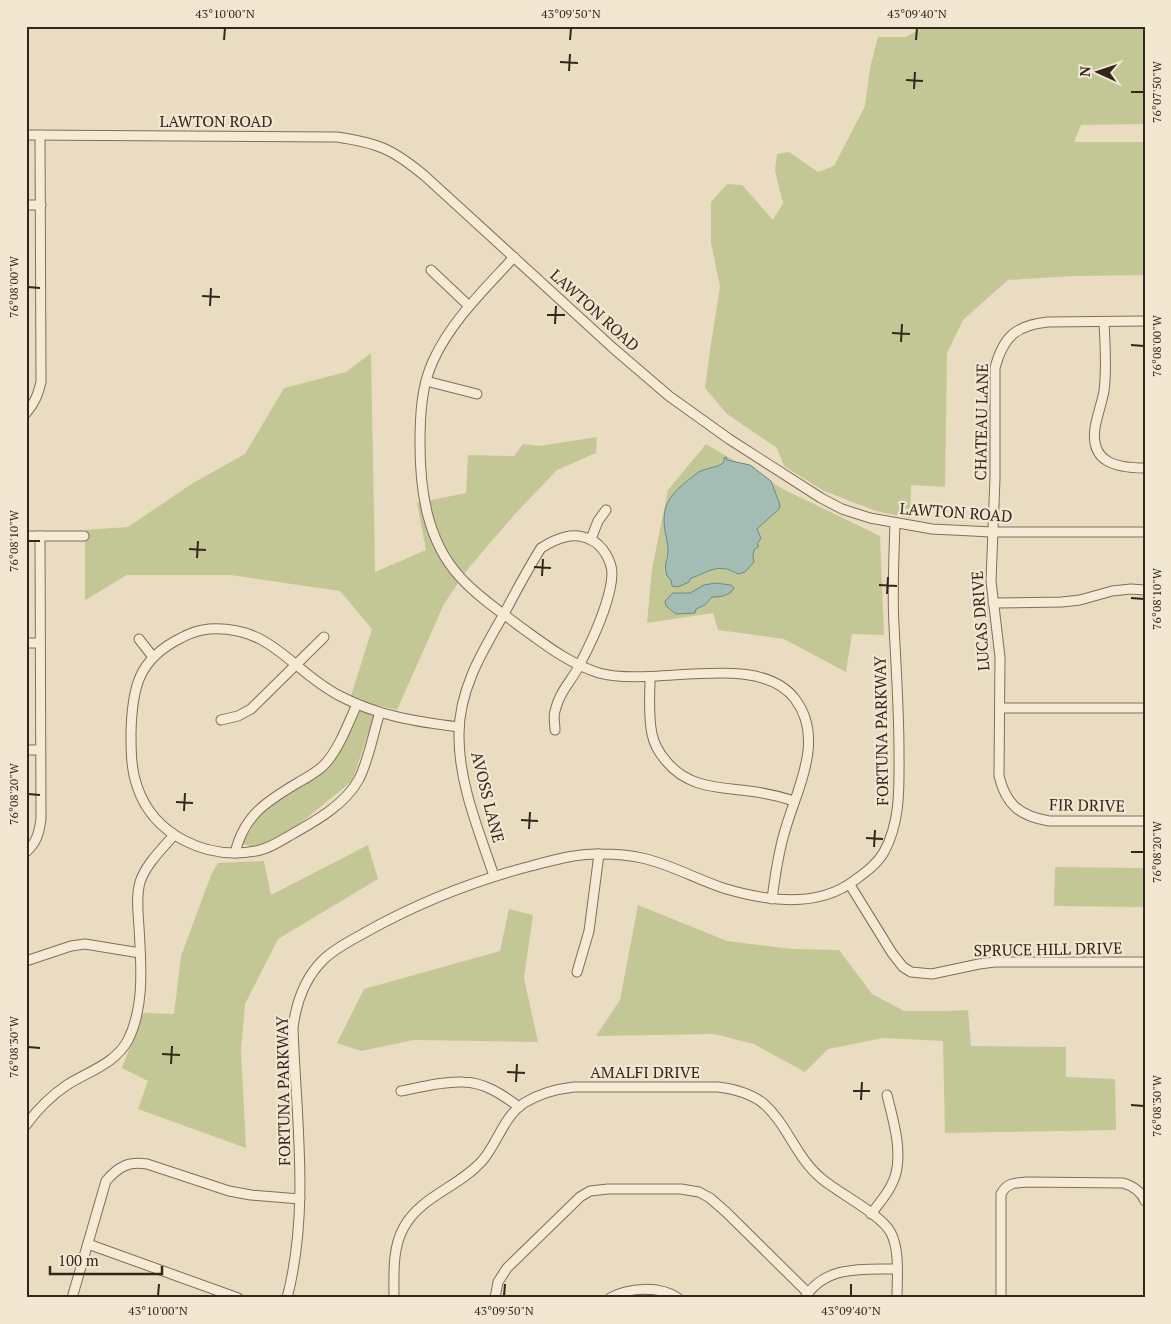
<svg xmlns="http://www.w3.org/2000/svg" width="1171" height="1324" font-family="'PT Serif',serif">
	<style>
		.green { fill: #c3c796 }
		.water { fill: #a3bdb4; stroke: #6b8a81 }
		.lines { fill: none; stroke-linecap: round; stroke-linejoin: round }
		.street-casing { stroke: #826e5a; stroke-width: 11 }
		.street { stroke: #f6ead4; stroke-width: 9 }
		.ticks { fill: none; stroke: #33271d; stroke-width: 2 }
		.labels { text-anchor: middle; stroke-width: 4.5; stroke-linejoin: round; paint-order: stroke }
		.street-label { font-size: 16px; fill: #33271d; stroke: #f2e7d0 }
		.neatline { fill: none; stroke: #33271d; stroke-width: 2 }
		.ticks-label { font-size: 12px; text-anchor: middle; fill: #33271d }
	</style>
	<rect width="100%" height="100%" fill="#eadcc1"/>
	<g class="green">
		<path d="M920 26H1145V124L1081 125 1074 142H1145V275L1073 276 1008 280 963 320 947 353 945 487 911 485 910 518 876 511 824 491 784 466 777 448 727 414 705 388 711 343 720 287 711 243V202L727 184 742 185 773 220 783 203 775 171 777 154 789 152 818 172 834 166 865 106 870 68 878 37H905L919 30Z"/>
		<path d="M371 353 375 572 426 550 417 503 466 493 468 455 514 456 523 444 539 446 597 437 596 453 557 470 515 514 467 570 444 604 397 710 378 705 352 781 286 835 255 847 242 844 263 810 325 770 357 717 362 699 351 696 372 629 340 591 230 575H127L85 600V530L128 527 193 483 245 454 284 388 346 372Z"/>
		<path d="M706 444 783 489 880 536 884 635 852 634 846 672 784 639 718 630 713 613 647 623 652 569 668 490Z"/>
		<path d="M368 845 378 879 278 939 245 1004 241 1050 246 1148 138 1109 148 1081 122 1068 143 1013 174 1014 181 956 211 875 218 863 264 861 271 895Z"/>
		<path d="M1055 867 1145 868V907L1054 906Z"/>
		<path d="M638 905 727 941 792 949 839 950 872 994 904 1011H944L968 1010 971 1046 1066 1047V1077L1115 1079 1116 1130 945 1133 943 1041 883 1038 828 1049 805 1072 754 1044 714 1034 596 1036 620 1000Z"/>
		<path d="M509 909 533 915 524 978 538 1042 414 1040 361 1051 337 1043 364 989 500 951Z"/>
	</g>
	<g class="water">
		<path d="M726 457 727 460 750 465 771 481 780 505 779 509 757 529 761 538 757 544 759 546 754 550 753 557 754 562 745 572 738 574C717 562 710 572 691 578L689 582 678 587 672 586 671 580 667 576C663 562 668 562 668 550 668 544 666 537 665 531 660 500 676 490 696 474 704 467 717 469 724 462V458Z"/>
		<path d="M715 583 731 585 734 588C730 596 720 597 712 597L705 605 696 609 695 613 676 614 666 606 665 601 673 593H690L704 585Z"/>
	</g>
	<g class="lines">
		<defs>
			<g id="street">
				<path d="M26 135 337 137C379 143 394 150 426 177L613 348 669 396 729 439 821 498 842 509 870 518 932 529 992 532H1145"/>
				<path d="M26 205H41"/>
				<path d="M514 257C485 289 451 321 433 361 421 387 420 417 420 444 420 491 427 541 460 577 478 597 501 612 522 628 547 646 570 664 599 673 654 688 758 650 795 699 826 740 796 790 784 834 778 855 775 876 772 899"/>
				<path d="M431 270 469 306"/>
				<path d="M1145 321 1048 322C1016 325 1003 337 995 368V478L991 581 1000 657 999 776C1006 805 1020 816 1049 821H1145"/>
				<path d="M1104 322C1105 344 1107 368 1104 391 1102 403 1097 415 1095 428 1090 463 1117 468 1145 468"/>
				<path d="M426 381 477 394"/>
				<path d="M26 413C35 403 38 394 41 382L40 135"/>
				<path d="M26 536H84"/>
				<path d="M591 539 598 521 606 510"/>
				<path d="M993 603 1062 602 1080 600 1112 591 1131 589 1145 590"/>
				<path d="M139 639 153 657"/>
				<path d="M26 643H40"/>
				<path d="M650 677C650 696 648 716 652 734 654 744 660 754 666 761 688 788 718 787 749 791 765 793 779 796 794 801"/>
				<path d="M1000 708H1145"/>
				<path d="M380 712C373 734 369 759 359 779 345 805 314 822 289 836 279 842 268 849 256 851 206 860 153 835 137 786 131 769 131 750 131 733 132 688 138 659 181 638 190 633 199 630 209 629 272 625 291 671 340 696 378 716 418 722 459 727"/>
				<path d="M221 720 238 716 251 709 324 637"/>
				<path d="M26 750H40"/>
				<path d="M26 852C37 842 39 833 41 819L40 536"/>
				<path d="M235 853C244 815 267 801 299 782 308 777 317 772 324 765 338 751 349 722 357 704"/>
				<path d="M494 876C479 831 459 784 459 737 458 691 482 652 504 614 516 591 528 569 541 548 557 538 574 531 591 540 603 545 612 562 612 574 611 600 592 641 580 664 572 681 560 690 555 711 553 716 555 724 555 730"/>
				<path d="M850 885 892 953 903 967 911 972 932 974 979 964 995 962H1145"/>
				<path d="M26 961 71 946 85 944 140 953"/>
				<path d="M577 972 589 931 599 854"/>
				<path d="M401 1091C421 1087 443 1081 463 1082 484 1082 503 1095 519 1107"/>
				<path d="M26 1125C37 1110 52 1095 67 1085 89 1071 115 1064 128 1040 145 1006 141 964 139 927 138 912 136 896 140 882 146 864 162 849 174 835"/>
				<path d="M871 1214C880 1202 892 1189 896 1173 902 1148 893 1120 887 1095"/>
				<path d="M88 1244 238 1298"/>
				<path d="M72 1298 106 1181C118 1167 128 1161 147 1164L229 1191 251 1195 300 1199"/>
				<path d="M287 1298C310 1210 296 1118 293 1028 296 1003 305 978 323 960 335 948 352 940 366 932 418 903 473 881 531 866 554 860 578 853 601 854 615 854 629 855 642 858 670 864 696 879 723 888 766 901 817 909 855 880 866 872 877 864 884 852 901 821 899 786 899 752 899 710 896 667 894 625 892 591 894 557 895 523"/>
				<path d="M394 1298C394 1274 392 1248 404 1227 421 1196 459 1187 482 1161 497 1144 504 1116 524 1103 540 1093 556 1089 574 1087H718C734 1089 751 1093 764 1104 788 1125 796 1158 822 1179 840 1194 881 1214 891 1233 900 1251 897 1278 897 1298"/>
				<path d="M495 1298 498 1282 507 1268 580 1197 590 1191 608 1189H681L699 1192 710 1198 726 1212 808 1293"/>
				<path d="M610 1298C629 1287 660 1286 678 1298"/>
				<path d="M805 1298C824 1265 865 1269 897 1269"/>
				<path d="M1001 1298V1194C1007 1183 1014 1183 1026 1182L1123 1183C1133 1186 1141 1191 1145 1201"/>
			</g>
		</defs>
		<use href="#street" class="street-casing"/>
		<use href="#street" class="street"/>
	</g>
	<path class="ticks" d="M224 40 225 28M570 40 571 28M916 40 917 28M560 62 578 63M569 71 570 54M906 80 923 81M914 89 915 72M1131 92H1144M28 287 40 288M202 296 220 297M210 306 211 288M547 315H565M555 324 556 306M892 333 910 334M901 342 902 324M1131 345 1144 346M28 541H40M189 549 206 550M197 558 198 541M534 567 551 568M542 576 543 559M879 585 897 586M887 594 888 577M1131 598 1144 599M28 794 40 795M176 802 193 803M184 811 185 793M521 820 538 821M529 829 530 812M866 838 883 839M874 847 875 830M1131 852H1144M28 1047 40 1048M162 1054 180 1055M171 1064 172 1046M507 1072 525 1073M516 1082 517 1064M853 1091H870M861 1100 862 1082M1131 1105 1144 1106M158 1296 159 1284M504 1296 505 1284M851 1296V1284"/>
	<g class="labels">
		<g class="street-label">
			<text x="216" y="127">LAWTON ROAD</text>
			<text transform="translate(595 310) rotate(42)" y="6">LAWTON ROAD</text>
			<text transform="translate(981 422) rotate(-89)" y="6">CHATEAU LANE</text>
			<text transform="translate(956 512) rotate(4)" y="6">LAWTON ROAD</text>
			<text transform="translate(980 621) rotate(-94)" y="6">LUCAS DRIVE</text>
			<text transform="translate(881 731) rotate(-91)" y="6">FORTUNA PARKWAY</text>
			<text transform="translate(488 797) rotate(76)" y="6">AVOSS LANE</text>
			<text transform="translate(1087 805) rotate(1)" y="6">FIR DRIVE</text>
			<text transform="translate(1048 949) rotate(-1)" y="6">SPRUCE HILL DRIVE</text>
			<text x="645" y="1078">AMALFI DRIVE</text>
			<text transform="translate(283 1091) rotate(-91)" y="6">FORTUNA PARKWAY</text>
		</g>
	</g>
	<rect width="1171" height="1324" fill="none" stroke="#f2e7d0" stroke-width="55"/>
	<g transform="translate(1098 72) rotate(273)" stroke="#f2e7d0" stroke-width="4" paint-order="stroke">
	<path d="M0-4L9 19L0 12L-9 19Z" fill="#33271d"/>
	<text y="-8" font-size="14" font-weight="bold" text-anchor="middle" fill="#33271d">N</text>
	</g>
	<path d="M50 1266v8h112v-8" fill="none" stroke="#33271d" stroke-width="2.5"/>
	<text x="58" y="1266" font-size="15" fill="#33271d" stroke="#f2e7d0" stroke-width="4" paint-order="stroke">100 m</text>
	<rect x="28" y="28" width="1116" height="1268" class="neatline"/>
	<g class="ticks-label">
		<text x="225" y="18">43°10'00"N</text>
		<text x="571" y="18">43°09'50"N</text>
		<text x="917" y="18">43°09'40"N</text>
		<text transform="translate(1157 92) rotate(-90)" y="4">76°07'50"W</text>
		<text transform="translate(14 287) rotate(-90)" y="4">76°08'00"W</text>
		<text transform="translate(1157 346) rotate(-90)" y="4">76°08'00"W</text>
		<text transform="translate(14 541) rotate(-90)" y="4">76°08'10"W</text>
		<text transform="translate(1157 599) rotate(-90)" y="4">76°08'10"W</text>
		<text transform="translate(14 794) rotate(-90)" y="4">76°08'20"W</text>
		<text transform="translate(1157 852) rotate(-90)" y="4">76°08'20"W</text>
		<text transform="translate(14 1047) rotate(-90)" y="4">76°08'30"W</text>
		<text transform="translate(1157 1106) rotate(-90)" y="4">76°08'30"W</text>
		<text x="158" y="1315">43°10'00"N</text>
		<text x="504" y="1315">43°09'50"N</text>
		<text x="851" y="1315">43°09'40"N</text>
	</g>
</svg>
